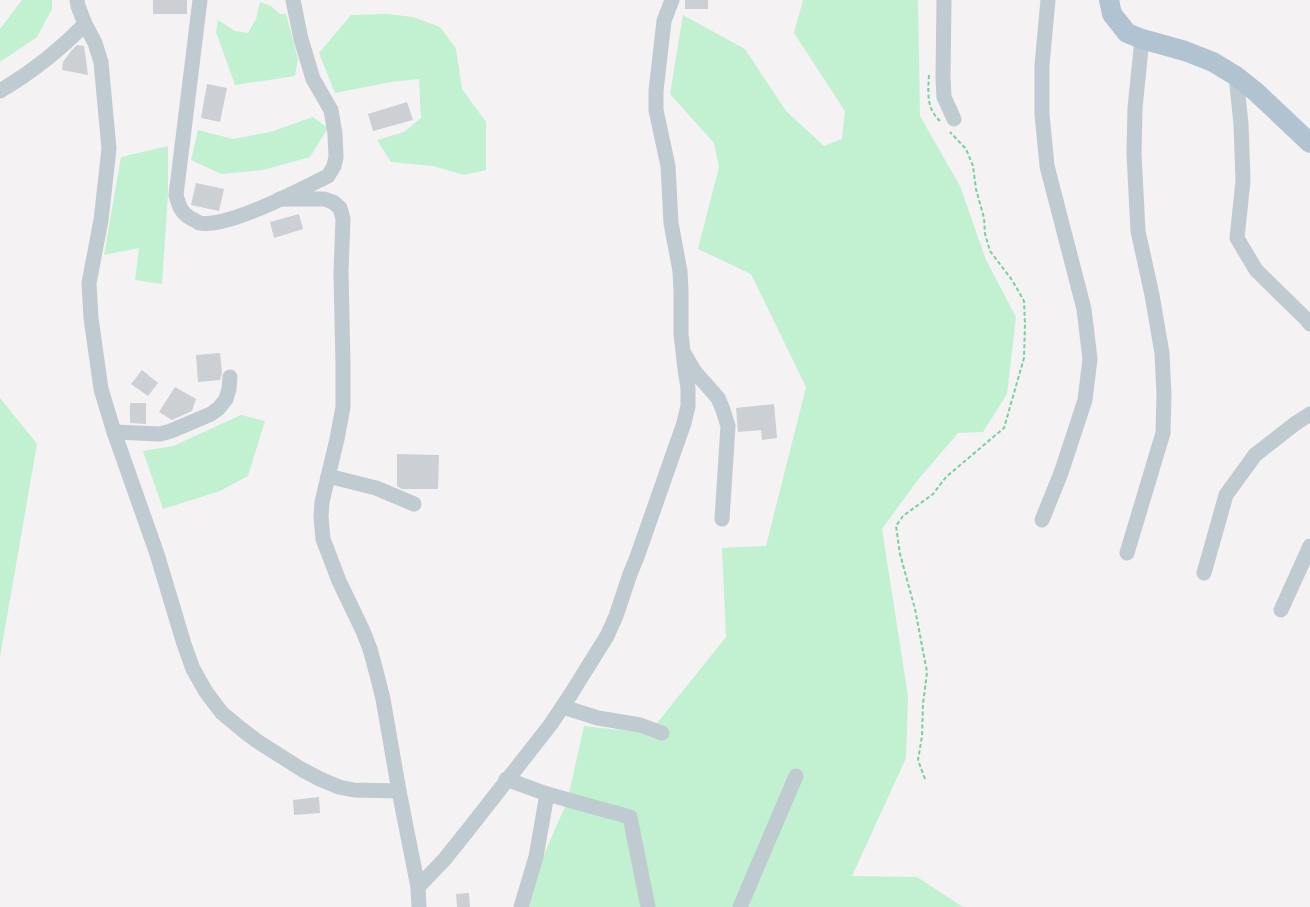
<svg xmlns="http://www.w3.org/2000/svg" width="1310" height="907" font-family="Jost,sans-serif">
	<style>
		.green { fill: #c1f1d1 }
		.building { fill: #cccfd4 }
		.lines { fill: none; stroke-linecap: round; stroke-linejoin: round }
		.path { stroke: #78d0a0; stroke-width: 2; stroke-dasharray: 4 2.5; stroke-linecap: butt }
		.minor { stroke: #bfcad1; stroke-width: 15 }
		.major { stroke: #b1c2d0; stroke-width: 20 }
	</style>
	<rect width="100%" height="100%" fill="#f4f2f2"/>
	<g class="green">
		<path d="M22 0H52V9L37 37 0 62V29Z"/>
		<path d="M803 0H918L920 116 960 186 986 260 1016 317 1007 394 983 432 958 433 917 481 882 529 908 696 906 758 852 876 917 877 963 907H521L567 802 584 726 649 733 726 637 722 548 766 546 806 387 751 274 698 249 719 167 714 143 670 94 683 15 745 49 786 111 824 146 842 139 845 111 794 33Z"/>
		<path d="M260 2 271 6 280 14H286L298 59 295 76 235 85 216 32 218 20 235 31 248 33 256 19Z"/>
		<path d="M387 14 413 17 440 27 456 49 462 89 486 122V170L464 175 433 166 391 162 377 140 404 132 421 118 419 79 391 82 335 93 319 53 351 15Z"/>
		<path d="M313 117 328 128 310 157 263 170 221 174 191 160 198 130 233 139 270 132Z"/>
		<path d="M168 146V194L162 284 135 280 139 248 104 255 121 157Z"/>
		<path d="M0 398 37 444 0 657Z"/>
		<path d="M241 415 265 421 248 476 220 491 163 509 143 451 173 446Z"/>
	</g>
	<g class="building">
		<rect x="153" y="0" width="34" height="14"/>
		<rect x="685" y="0" width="23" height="9"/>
		<path d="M77 45 84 46 88 75 62 70 63 62 72 50Z"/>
		<path d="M207 84 227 88 220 122 201 118Z"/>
		<path d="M407 102 413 120 373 131 368 114Z"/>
		<path d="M196 183 224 189 219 211 191 205Z"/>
		<path d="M299 214 303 229 274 238 270 222Z"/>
		<path d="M220 353 222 373 220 380 198 382 196 355Z"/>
		<path d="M142 370 158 383 148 396 131 384Z"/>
		<path d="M175 387 196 399 192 411 172 420 159 412Z"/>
		<path d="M130 403H146V424L130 423Z"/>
		<path d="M774 404 777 438 762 440 761 430 738 432 736 408Z"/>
		<path d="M397 454 439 455 438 489H402L397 486Z"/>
		<path d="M319 797 320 813 294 815 293 800Z"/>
		<path d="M469 893 470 907H457L456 894Z"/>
	</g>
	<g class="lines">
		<g class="path">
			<path d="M929 75C928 93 926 108 940 121"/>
			<path d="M925 779 918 760 922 736 923 704 927 672 915 609 900 554 896 526 903 516 933 494 946 477 1004 428 1024 358 1025 324 1024 301 1012 280 990 251 985 234 984 218 976 189 973 166 966 149 950 132"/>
		</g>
		<g class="minor">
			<path d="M77 0 78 6 85 24 95 43 101 62 109 149 101 220 89 283 91 318 101 389 114 432 157 554 184 644 193 669 206 692 222 713 240 728 257 741 301 769 320 779 339 787 354 790 399 791"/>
			<path d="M200 0 176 195C179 206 181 213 192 219 193 219 198 222 199 223 227 229 301 189 328 176L334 166 336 157 335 134 331 110 313 79 301 39 293 0"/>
			<path d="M944 0 943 78 944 97 954 119"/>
			<path d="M1236 76 1241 124 1243 181 1237 238 1256 270 1307 320 1310 324"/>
			<path d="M0 91C32 72 59 51 85 24"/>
			<path d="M280 199H324L333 202 340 208 343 219 341 272 343 365V407L337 439 322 502 321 517 323 539 339 581 363 631 370 649 376 671 383 699 399 791 418 887 419 907"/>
			<path d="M685 355 695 372 718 398 723 410 728 426 722 519"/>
			<path d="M114 432 160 434 171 431 211 414 219 408 226 399 229 389 230 377"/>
			<path d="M328 476 376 488 414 504"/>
			<path d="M1042 520 1061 473 1085 400 1090 359 1084 309 1047 166 1042 114V65L1048 0"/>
			<path d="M1127 553 1163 433 1164 395 1162 353 1152 295 1138 231 1134 154 1135 108 1142 39"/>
			<path d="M1204 573 1226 495 1255 455 1296 423 1310 414"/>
			<path d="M1281 610 1310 546"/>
			<path d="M563 707 598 718 640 725 662 733"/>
			<path d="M506 779 547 794 536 857 521 907"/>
			<path d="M547 794 630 817 648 907"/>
			<path d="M418 887 444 860 468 830 551 724 569 697 607 636 616 616 630 574 637 557 684 423 688 406V388L685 369 681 334V292L680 271 671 223 668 166 656 110V91L664 21 672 0"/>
			<path d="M740 907 796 776"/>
		</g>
		<path class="major" d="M1109 0 1112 14 1127 33 1142 39 1185 51 1213 62 1236 76 1256 92 1310 143"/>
	</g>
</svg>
